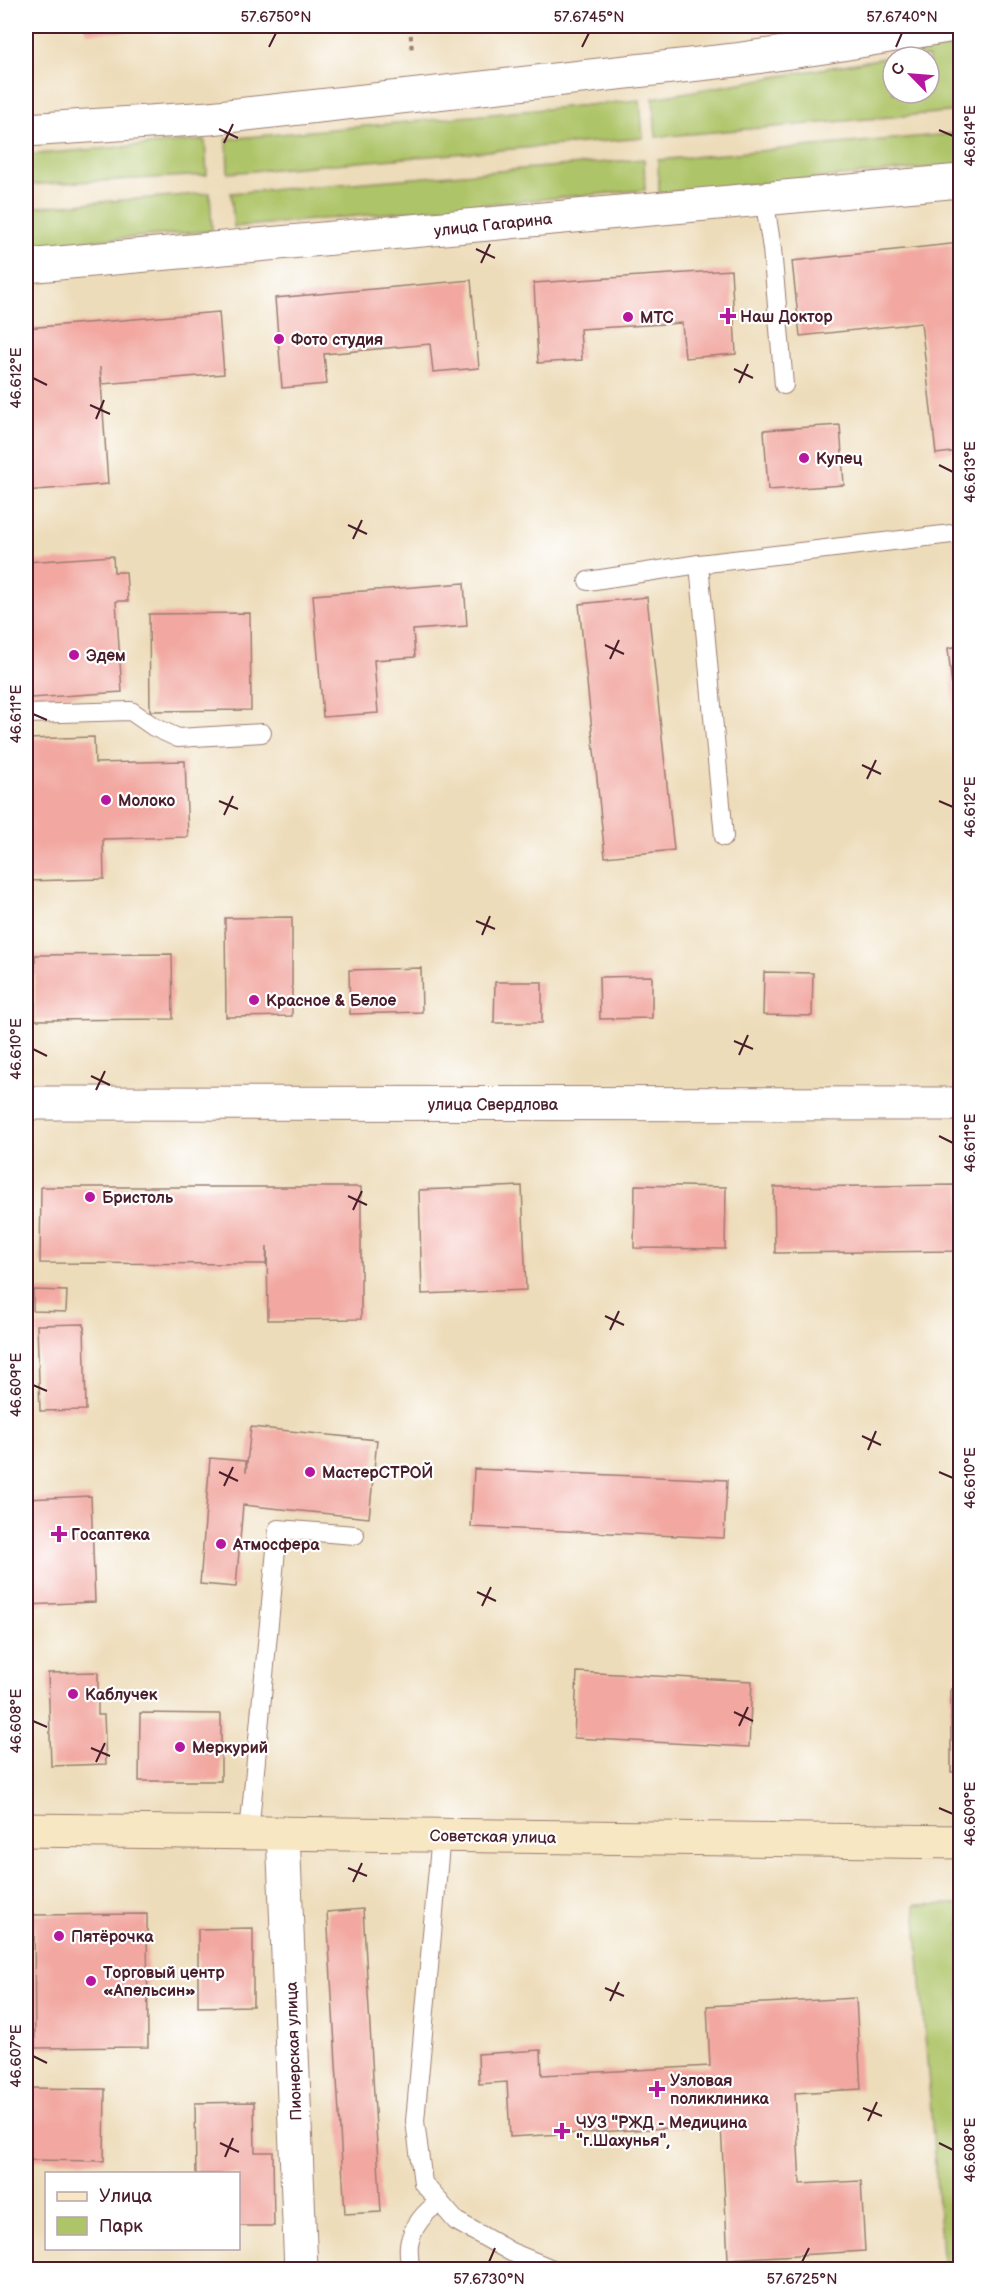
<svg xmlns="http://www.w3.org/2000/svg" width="986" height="2295" font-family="'Balsamiq Sans',sans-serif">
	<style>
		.green { fill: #aec468; stroke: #7c724a; stroke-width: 1.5; fill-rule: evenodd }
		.building { fill: #f2a8a1 }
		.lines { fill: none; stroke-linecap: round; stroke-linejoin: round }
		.lane-casing { stroke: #9c7e72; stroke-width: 20 }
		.street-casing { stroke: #9c7e72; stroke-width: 35 }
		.secondary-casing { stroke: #9c7e72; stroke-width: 35 }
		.path { stroke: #9c7e72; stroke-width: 4; stroke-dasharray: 4.5 4.5; stroke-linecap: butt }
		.lane { stroke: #fff; stroke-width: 18 }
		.street { stroke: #fff; stroke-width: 33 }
		.secondary { stroke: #f8e7c3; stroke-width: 33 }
		.ticks { fill: none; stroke: #4a1f2b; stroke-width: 2 }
		.poi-dot { fill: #b5179e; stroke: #fff; stroke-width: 2 }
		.labels { text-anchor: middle; stroke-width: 4.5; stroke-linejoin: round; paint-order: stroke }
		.street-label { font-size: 16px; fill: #4a1f2b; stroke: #fff }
		.poi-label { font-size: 16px; font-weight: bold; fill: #4a1f2b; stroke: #fff; text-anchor: start }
		.neatline { fill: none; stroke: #4a1f2b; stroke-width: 2 }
		.ticks-label { font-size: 15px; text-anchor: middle; fill: #4a1f2b }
	</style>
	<rect width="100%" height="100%" fill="#fff"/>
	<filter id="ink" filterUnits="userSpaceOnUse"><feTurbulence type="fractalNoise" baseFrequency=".0167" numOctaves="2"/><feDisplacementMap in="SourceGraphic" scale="12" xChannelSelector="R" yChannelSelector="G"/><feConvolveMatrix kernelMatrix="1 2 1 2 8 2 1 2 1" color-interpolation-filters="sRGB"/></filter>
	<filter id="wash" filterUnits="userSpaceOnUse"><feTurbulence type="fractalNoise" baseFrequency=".008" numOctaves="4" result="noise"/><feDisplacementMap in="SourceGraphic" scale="24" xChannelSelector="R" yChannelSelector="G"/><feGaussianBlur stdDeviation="1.35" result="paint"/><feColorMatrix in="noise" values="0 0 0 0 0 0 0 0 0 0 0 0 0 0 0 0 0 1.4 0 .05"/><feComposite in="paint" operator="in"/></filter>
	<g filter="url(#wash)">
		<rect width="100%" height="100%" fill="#eddcb9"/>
		<g class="green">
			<path d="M960 45V111L656 137 653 98ZM893 57H929V93H893Z"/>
			<path d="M640 100 643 138 228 173 227 139Z"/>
			<path d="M960 133V165L659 193 658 160Z"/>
			<path d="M205 140 207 175 26 185V155Z"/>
			<path d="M644 159 645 190 234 227 231 193Z"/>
			<path d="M210 193 212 231 26 246V208Z"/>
			<path d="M960 1904V2266L943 2268 915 1905Z"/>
		</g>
		<g id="blocks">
			<g class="building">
				<path d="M85 26H232V29L86 33Z"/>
				<path d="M960 243V451L936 454 921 323 800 336 792 261Z"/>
				<path d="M731 270 736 354 685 358 682 323 580 329 582 360 538 363 534 283Z"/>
				<path d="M471 280 479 368 433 372 430 344 324 354 327 384 282 388 275 298Z"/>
				<path d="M219 312 224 374 102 384 100 367 108 484 26 491V328Z"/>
				<path d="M840 425 844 485 768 490 764 430Z"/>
				<path d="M113 556 114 572H126L128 601H116L122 692 31 698 26 619V562Z"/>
				<path d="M464 583 467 626 413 630 415 657 374 660 378 713 323 717 313 595Z"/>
				<path d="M647 597 674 850 605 857 579 604Z"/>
				<path d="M250 613 251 710 150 711 149 614Z"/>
				<path d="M960 646V754H959L948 648Z"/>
				<path d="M94 737 95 763 185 761 188 837 103 839 104 879 26 881V739Z"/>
				<path d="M292 917V1016L226 1017 225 918Z"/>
				<path d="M172 954 173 1019 35 1020V955Z"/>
				<path d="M421 968 422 1012 350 1014 349 970Z"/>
				<path d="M764 972 813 973 812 1016 763 1015Z"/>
				<path d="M652 976V1018L600 1019 599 977Z"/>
				<path d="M495 982H542V1023H494Z"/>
				<path d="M635 1185 726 1187 725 1249 634 1248Z"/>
				<path d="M960 1185V1251L775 1253 774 1187Z"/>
				<path d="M522 1186 526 1290 422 1294 419 1190Z"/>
				<path d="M41 1187H361V1319L268 1320 267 1246 266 1264 40 1263Z"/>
				<path d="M33 1290 67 1291 66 1312 33 1311Z"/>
				<path d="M84 1324 86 1410 40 1411 37 1325Z"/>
				<path d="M251 1427 377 1440 369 1518 243 1505 236 1587 200 1584 210 1458 246 1461V1472Z"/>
				<path d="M474 1469 727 1480 724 1538 471 1527Z"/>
				<path d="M91 1496 95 1602 27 1605 26 1499Z"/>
				<path d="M98 1672V1715H104L106 1764 51 1766 48 1673Z"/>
				<path d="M577 1672 752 1681 749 1747 574 1738Z"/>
				<rect x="951" y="1689" width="9" height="83"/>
				<path d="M140 1713 221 1714V1781H139Z"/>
				<path d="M363 1909 381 2212 345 2214 327 1912Z"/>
				<path d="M147 1914 148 2047 35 2048 34 1915Z"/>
				<path d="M253 1928V2006L198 2007V1929Z"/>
				<path d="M856 1998 861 2089 795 2093 800 2184 861 2181 865 2251 728 2259 721 2125 510 2137 507 2082 479 2084 478 2054 541 2050 542 2075 710 2066 707 2006Z"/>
				<path d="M27 2088 105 2089 104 2161 26 2160Z"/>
				<path d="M254 2102 255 2152H273L274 2226H238V2174H196L195 2103Z"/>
				<path d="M404 2266V2270H375V2268Z"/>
			</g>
		</g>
	</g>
	<g filter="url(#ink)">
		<use href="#blocks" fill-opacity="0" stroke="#9c7e72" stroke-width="1.5"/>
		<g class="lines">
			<defs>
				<g id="lane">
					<path d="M764 197 772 249 784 385"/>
					<path d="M699 564 724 837"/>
					<path d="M588 581 699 564 960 533"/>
					<path d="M26 714 131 711 154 727 178 738 262 733"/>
					<path d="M249 1833 278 1529 355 1535"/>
					<path d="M441 1835 415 2121 423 2183 456 2221 511 2252 555 2270"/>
					<path d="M410 2270C410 2262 408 2252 409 2245 412 2227 425 2211 440 2202"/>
				</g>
				<g id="street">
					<path d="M26 130 210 118 735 60 824 47 948 26"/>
					<path d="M26 266 960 181"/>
					<path d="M26 1103 960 1104"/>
					<path d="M283 1833 301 2270"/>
				</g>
				<path id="secondary" d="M26 1830 960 1842"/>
			</defs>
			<use href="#lane" class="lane-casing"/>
			<use href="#street" class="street-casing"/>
			<use href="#secondary" class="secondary-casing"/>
			<path class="path" d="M410 26 412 52"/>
			<use href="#lane" class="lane"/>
			<use href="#street" class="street"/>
			<use href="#secondary" class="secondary"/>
		</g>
	</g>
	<path class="ticks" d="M269 47 276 33M582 47 589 33M896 47 902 33M219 129 238 138M939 130 953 136M224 143 233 124M476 249 495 258M481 263 490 244M734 369 753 378M33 378 47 385M739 383 748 364M90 405 110 414M96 419 104 400M939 465 953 472M348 525 367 534M353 539 362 520M605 645 624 654M610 659 619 640M33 714 47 720M862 765 881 774M867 779 876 760M219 801 238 809M939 801 953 807M224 815 233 796M476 921 495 929M482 935 490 916M734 1041 753 1049M33 1049 47 1056M739 1055 748 1035M91 1076 110 1085M96 1090 105 1071M939 1136 953 1143M348 1196 367 1205M353 1210 362 1191M605 1316 624 1325M610 1330 619 1311M33 1385 47 1391M862 1436 881 1445M868 1450 876 1431M219 1472 238 1481M939 1472 953 1478M224 1486 233 1467M477 1592 496 1601M482 1606 491 1587M734 1712 753 1721M33 1721 47 1727M739 1726 748 1707M91 1748 110 1756M96 1762 105 1743M939 1808 953 1814M348 1868 367 1876M353 1882 362 1863M605 1988 624 1996M610 2001 619 1982M33 2056 47 2063M863 2108 882 2116M868 2121 877 2102M220 2143 239 2152M939 2143 953 2150M225 2157 233 2138M489 2262 495 2248M802 2262 809 2248"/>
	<g class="poi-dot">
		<path d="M725 307h6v6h6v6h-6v6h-6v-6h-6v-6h6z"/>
		<circle cx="628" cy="317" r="6"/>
		<circle cx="279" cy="339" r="6"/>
		<circle cx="804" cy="458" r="6"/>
		<circle cx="74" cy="655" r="6"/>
		<circle cx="106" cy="800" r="6"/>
		<circle cx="254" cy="1000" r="6"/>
		<circle cx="90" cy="1197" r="6"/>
		<circle cx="310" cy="1472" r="6"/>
		<path d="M56 1525h6v6h6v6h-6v6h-6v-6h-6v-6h6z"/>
		<circle cx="221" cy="1544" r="6"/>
		<circle cx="73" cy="1694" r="6"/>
		<circle cx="180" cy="1747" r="6"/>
		<circle cx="59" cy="1936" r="6"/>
		<circle cx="91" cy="1981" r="6"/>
		<path d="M654 2080h6v6h6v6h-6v6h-6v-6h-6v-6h6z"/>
		<path d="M559 2122h6v6h6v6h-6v6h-6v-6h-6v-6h6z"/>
	</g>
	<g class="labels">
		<g class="street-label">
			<text transform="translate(493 224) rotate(-6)" y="6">улица Гагарина</text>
			<text x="493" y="1110">улица Свердлова</text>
			<text transform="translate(493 1836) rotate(1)" y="6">Советская улица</text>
			<text transform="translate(293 2051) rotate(-92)" y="6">Пионерская улица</text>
		</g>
		<g class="poi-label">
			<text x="740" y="322">Наш Доктор</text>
			<text x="640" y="323">МТС</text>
			<text x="291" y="345">Фото студия</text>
			<text x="816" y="464">Купец</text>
			<text x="86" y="661">Эдем</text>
			<text x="118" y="806">Молоко</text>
			<text x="266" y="1006">Красное &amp; Белое</text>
			<text x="102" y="1203">Бристоль</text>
			<text x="322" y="1478">МастерСТРОЙ</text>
			<text x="71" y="1540">Госаптека</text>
			<text x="233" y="1550">Атмосфера</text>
			<text x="85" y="1700">Каблучек</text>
			<text x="192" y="1753">Меркурий</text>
			<text x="71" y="1942">Пятёрочка</text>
			<text x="103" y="1978">Торговый центр<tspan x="103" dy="18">«Апельсин»</tspan></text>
			<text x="670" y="2086">Узловая<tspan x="670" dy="18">поликлиника</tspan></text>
			<text x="576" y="2128">ЧУЗ "РЖД - Медицина<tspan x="576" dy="18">"г.Шахунья",</tspan></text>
		</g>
	</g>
	<rect width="986" height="2295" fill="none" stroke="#fff" stroke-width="66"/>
	<rect x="45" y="2172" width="195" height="78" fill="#ffffff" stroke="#b7a5aa" stroke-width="1.5"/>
	<rect x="57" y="2192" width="30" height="9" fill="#f8e7c3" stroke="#b7a5aa" stroke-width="1.5"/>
	<text x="99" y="2202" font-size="18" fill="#4a1f2b">Улица</text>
	<rect x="57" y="2217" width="30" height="18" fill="#aec468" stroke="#b7a5aa" stroke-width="1.5"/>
	<text x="99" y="2232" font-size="18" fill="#4a1f2b">Парк</text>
	<g transform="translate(911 75) rotate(295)"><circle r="28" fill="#ffffff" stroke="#b7a5aa" stroke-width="1.5"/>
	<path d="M0-4.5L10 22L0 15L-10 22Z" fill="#b5179e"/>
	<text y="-9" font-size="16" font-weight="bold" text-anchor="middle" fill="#4a1f2b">С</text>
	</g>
	<rect x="33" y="33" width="920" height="2229" class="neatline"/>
	<g class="ticks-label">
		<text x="276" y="22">57.6750°N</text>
		<text x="589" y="22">57.6745°N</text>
		<text x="902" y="22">57.6740°N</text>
		<text transform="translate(970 136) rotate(-90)" y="5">46.614°E</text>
		<text transform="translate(16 378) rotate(-90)" y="5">46.612°E</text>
		<text transform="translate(970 472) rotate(-90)" y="5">46.613°E</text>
		<text transform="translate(16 714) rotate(-90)" y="5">46.611°E</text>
		<text transform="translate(970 807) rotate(-90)" y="5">46.612°E</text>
		<text transform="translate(16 1049) rotate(-90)" y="5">46.610°E</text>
		<text transform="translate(970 1143) rotate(-90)" y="5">46.611°E</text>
		<text transform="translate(16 1385) rotate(-90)" y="5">46.609°E</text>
		<text transform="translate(970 1478) rotate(-90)" y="5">46.610°E</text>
		<text transform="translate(16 1721) rotate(-90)" y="5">46.608°E</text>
		<text transform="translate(970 1814) rotate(-90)" y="5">46.609°E</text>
		<text transform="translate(16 2056) rotate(-90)" y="5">46.607°E</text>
		<text transform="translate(970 2150) rotate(-90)" y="5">46.608°E</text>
		<text x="489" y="2284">57.6730°N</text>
		<text x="802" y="2284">57.6725°N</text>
	</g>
</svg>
